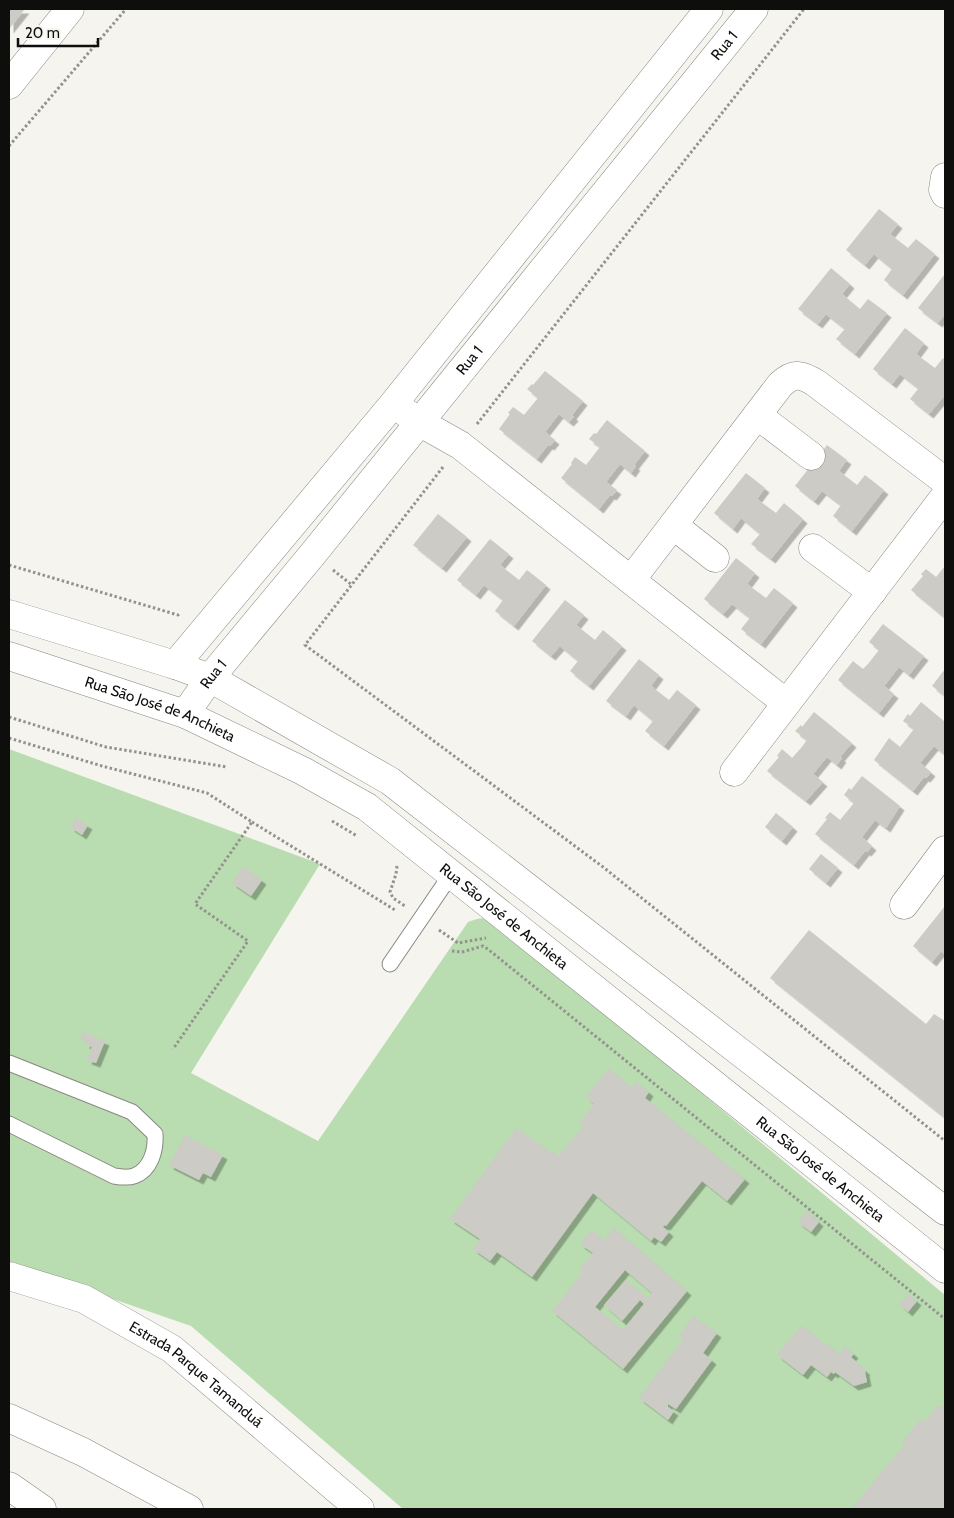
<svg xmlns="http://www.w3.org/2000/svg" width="954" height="1518" font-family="Cabin,sans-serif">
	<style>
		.green { fill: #b9ddb0 }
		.building { fill: #cccbc5; fill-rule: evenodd; filter: url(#shadow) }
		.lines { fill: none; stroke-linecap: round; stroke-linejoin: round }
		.lane-casing { stroke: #898883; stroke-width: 17 }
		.street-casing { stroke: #898883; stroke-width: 29 }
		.secondary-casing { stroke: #898883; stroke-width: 29 }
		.primary-casing { stroke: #898883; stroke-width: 29 }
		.path { stroke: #93938e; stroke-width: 3; stroke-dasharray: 2.5 2.5; stroke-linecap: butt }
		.lane { stroke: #fff; stroke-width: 15 }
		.street { stroke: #fff; stroke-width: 28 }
		.secondary { stroke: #fff; stroke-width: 28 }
		.primary { stroke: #fff; stroke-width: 28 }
		.labels { text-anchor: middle; stroke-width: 4.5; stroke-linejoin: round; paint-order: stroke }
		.street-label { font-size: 15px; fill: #0e0e0c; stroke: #f5f4ee }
	</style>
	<defs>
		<filter id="shadow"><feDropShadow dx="4.5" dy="4.5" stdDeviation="0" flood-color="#0004"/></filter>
	</defs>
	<rect width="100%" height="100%" fill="#f5f4ee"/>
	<path class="green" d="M9 749 320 864 191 1073 318 1141 468 922C483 916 487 917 500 926L945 1295V1509H403L191 1326 9 1263Z"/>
	<g class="building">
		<path d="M9 9H25L9 29Z"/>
		<path d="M879 209 898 224 890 234 908 248 916 239 935 254 903 295 884 280 892 269 874 254 865 265 846 250Z"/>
		<path d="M831 268 850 284 842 294 860 309 868 299 887 313 855 354 836 339 845 329 826 314 818 324 798 309Z"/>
		<path d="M945 274V314L938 323 918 308Z"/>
		<path d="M905 328 924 343 916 354 935 368 943 358 945 360V395L929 414 910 399 918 389 914 385 900 374 892 384 873 369Z"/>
		<path d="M545 371 583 401 572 415 574 417 569 422 559 414 545 432 555 440 550 446 548 445 537 459 499 429 510 414 508 413 513 407 524 415 538 398 527 389 532 384 533 385Z"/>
		<path d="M607 420 645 451 634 465 636 466 631 473 620 464 606 482 617 490 612 496 610 495 599 509 561 478 572 464 571 463 575 457 586 465 600 447 589 439 594 433 596 434Z"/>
		<path d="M827 445 847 460 839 471 857 485 865 475 884 490 852 531 833 516 841 505 822 491 814 501 795 486Z"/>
		<path d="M746 473 765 488 757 499 776 513 784 503 803 519 771 559 751 544 760 534 741 518 733 529 714 513Z"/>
		<path d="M438 514 467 537 442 568 413 545Z"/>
		<path d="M490 539 509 554 500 565 519 580 527 570 546 585 514 626 495 611 503 600 484 585 476 595 457 580Z"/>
		<path d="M736 558 755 573 747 584 766 598 774 588 793 603 761 644 741 629 750 618 732 604 723 614 704 599Z"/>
		<path d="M945 566V618L911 590 923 576 921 574 926 569 936 577Z"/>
		<path d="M565 600 584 615 576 625 581 629 595 640 603 630 622 646 589 686 570 671 578 661 560 646 551 656 532 641Z"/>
		<path d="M883 624 924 656 909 675 899 667 884 686 894 694 879 713 838 680 853 661 863 669 868 664 879 650 869 642Z"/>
		<path d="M639 659 659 675 651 686 669 700 677 690 696 705 664 746 645 731 653 721 634 705 626 716 606 701Z"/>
		<path d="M945 669V696L932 686Z"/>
		<path d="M921 702 945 722V755L934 746 920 763 931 772 926 778 924 777 913 791 874 760 889 738 900 747 914 729 903 721 908 714 910 716Z"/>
		<path d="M814 712 852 743 840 757 842 758 837 765 827 757 813 774 823 782 806 801 767 771 779 757 777 756 782 749 792 758 801 748 807 740 795 731 801 725 802 727Z"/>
		<path d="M862 776 900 806 886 828 875 820 862 837 872 846 867 852 865 851 854 865 815 834 827 819 825 818 830 812 840 820 854 803 844 795 849 788 851 790Z"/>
		<path d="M776 813 793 827 782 841 765 827Z"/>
		<path d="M76 818 88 825 82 835 70 827Z"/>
		<path d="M821 854 838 868 826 883 809 869Z"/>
		<path d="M243 866 262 880 251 896 232 883Z"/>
		<path d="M945 906V955L941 951 932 962 913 946Z"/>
		<path d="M809 930 926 1024 934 1014 945 1021V1118L770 978Z"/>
		<path d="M82 1032 105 1041 96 1063 87 1060 92 1047 85 1044 86 1041 81 1039Z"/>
		<path d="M609 1068 631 1087 636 1081 649 1092 645 1098 745 1179 727 1201 702 1181 666 1226 664 1225 663 1227 669 1232 661 1242 654 1237 651 1241 593 1193 532 1277 497 1252 490 1261 473 1249 480 1239 450 1219 516 1128 552 1153 553 1151 559 1156 583 1126 579 1123 594 1104 586 1097Z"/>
		<path d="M185 1135 223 1155 211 1177 203 1173 199 1180 169 1165Z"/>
		<path d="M807 1211 819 1222 811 1232 798 1222Z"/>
		<path d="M614 1228 687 1291 623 1369 552 1311 582 1273 579 1270 593 1253 580 1244 592 1230 604 1240ZM625 1270 652 1293 648 1298 626 1280 604 1305 622 1321 640 1300 644 1304 623 1330 595 1307Z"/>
		<path d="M909 1294 917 1301 908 1312 899 1304Z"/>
		<path d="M693 1316 717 1333 703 1353 712 1360 676 1409 668 1404V1407L674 1411 668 1420 639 1398 683 1339 679 1336Z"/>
		<path d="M802 1325 824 1344 825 1342 839 1354 845 1346 854 1354 851 1357 866 1371 865 1372 867 1382 854 1386 835 1372 834 1374 831 1372 827 1377 811 1365 803 1375 777 1355Z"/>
		<path d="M939 1404 945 1409 944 1425 945 1426V1509H851L905 1444 902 1442 921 1418 925 1421Z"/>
	</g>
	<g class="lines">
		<defs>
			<g id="lane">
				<path d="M390 964 452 873"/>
				<path d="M9 1063 132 1112 155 1134C156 1150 151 1170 134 1176 128 1178 120 1177 114 1176L9 1124"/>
			</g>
			<g id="street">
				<path d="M945 177 943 190 945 194"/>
				<path d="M405 412 419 422 460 445 786 703"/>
				<path d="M757 415 811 456"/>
				<path d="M673 525 715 558"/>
				<path d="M813 548 872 592"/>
				<path d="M631 580 780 385C794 372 802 374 817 384L945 481"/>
				<path d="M9 614 175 665 210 678 390 781 945 1211"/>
				<path id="s1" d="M9 656 185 714 303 771 367 807 945 1269"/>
				<path d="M175 665 394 403 709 9"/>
				<path id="s2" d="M185 714 210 678 312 555 754 9"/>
				<path d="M734 772 945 496"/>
				<path d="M904 905 945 850"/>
				<path d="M9 1486 42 1509"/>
			</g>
			<path id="secondary" d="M9 85 70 9"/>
			<g id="primary">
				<path id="s3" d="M9 1276 84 1299 172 1349 360 1509"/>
				<path d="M9 1418 83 1452 189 1509"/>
			</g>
		</defs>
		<use href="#lane" class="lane-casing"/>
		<use href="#street" class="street-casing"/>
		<use href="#secondary" class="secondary-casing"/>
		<use href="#primary" class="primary-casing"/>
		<g class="path">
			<path d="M9 146 126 9"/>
			<path d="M477 424 804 9"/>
			<path d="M443 467 305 645 603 867 945 1141"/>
			<path d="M9 565 178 615 180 613"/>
			<path d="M333 570 352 585"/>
			<path d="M9 717 106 747 227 767"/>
			<path d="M9 738 102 766 207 793 252 822 195 904 248 941 173 1049"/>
			<path d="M332 821 357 836"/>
			<path d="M252 822 395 910"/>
			<path d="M397 866 396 874 390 892 393 898 405 906"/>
			<path d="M439 930 458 943 486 938"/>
			<path d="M452 951 462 952 483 946 489 950 945 1319"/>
		</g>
		<use href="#lane" class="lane"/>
		<use href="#street" class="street"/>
		<use href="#secondary" class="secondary"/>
		<use href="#primary" class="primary"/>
	</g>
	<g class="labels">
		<g class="street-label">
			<text dy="5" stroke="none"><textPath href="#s2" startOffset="859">Rua 1</textPath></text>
			<text dy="5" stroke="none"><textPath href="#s2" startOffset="454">Rua 1</textPath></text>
			<text dy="5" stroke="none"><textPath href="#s2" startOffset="49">Rua 1</textPath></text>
			<text dy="5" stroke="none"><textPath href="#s1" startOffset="160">Rua São José de Anchieta</textPath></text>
			<text dy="5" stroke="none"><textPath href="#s1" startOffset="565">Rua São José de Anchieta</textPath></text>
			<text dy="5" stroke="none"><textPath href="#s1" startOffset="970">Rua São José de Anchieta</textPath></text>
			<text dy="5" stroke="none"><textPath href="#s3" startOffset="214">Estrada Parque Tamanduá</textPath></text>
		</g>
	</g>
	<rect width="954" height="1518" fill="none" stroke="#0e0e0c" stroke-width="20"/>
	<path d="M18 38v8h80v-8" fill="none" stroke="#0e0e0c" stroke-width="2.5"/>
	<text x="25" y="38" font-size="15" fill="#0e0e0c" stroke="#f5f4ee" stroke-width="4" paint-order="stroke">20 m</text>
</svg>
